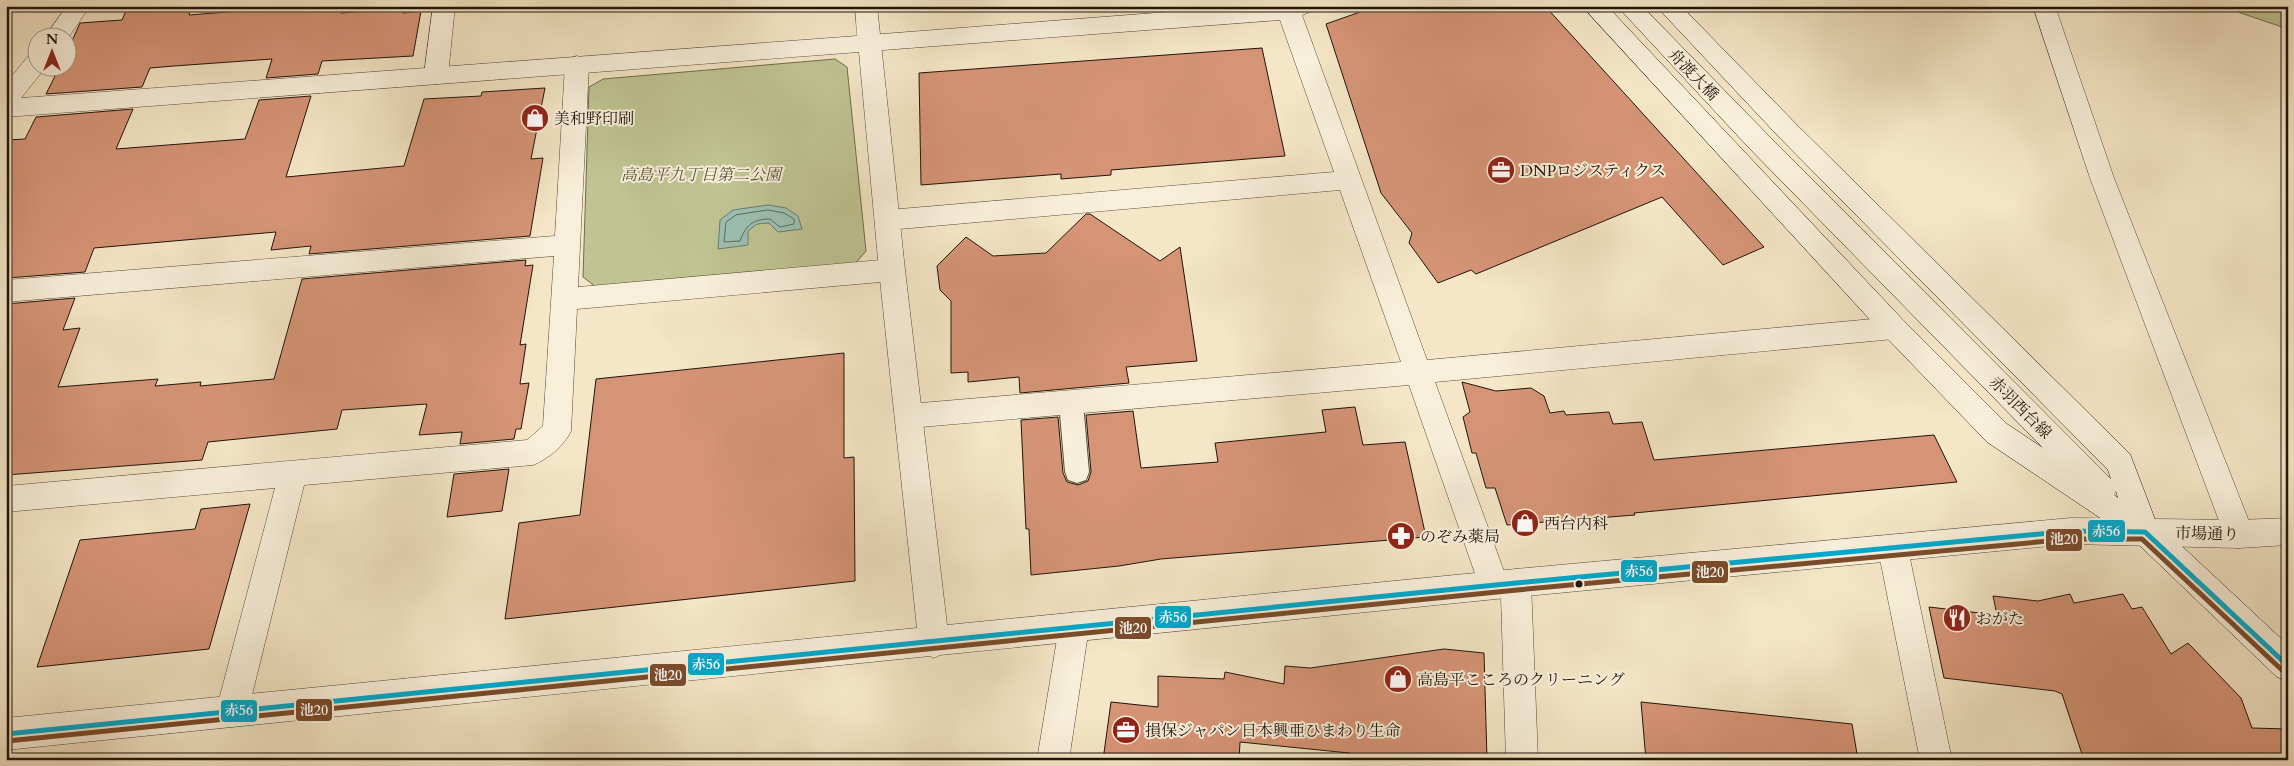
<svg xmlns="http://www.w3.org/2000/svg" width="2294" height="766" font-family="Cardo,'Noto Serif JP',serif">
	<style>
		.green { fill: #bfc492; stroke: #706c4f }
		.water { fill: #9cc0b2; stroke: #6a7b70 }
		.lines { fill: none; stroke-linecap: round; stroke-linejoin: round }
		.shore { stroke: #5e6a5f; stroke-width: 1 }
		.building { fill: #d59476; stroke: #20140c }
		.service-casing { stroke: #55483a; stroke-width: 2 }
		.minor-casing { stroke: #55483a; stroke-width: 1 }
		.tertiary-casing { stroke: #55483a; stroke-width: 1 }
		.secondary-casing { stroke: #20140c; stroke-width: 1 }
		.service { fill: #f8efda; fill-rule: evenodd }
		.minor { fill: #f8efda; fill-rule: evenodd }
		.tertiary { fill: #f8efda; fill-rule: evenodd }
		.secondary { fill: #f8efda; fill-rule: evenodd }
		.bus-1-casing { stroke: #f8efda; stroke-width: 9 }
		.bus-2-casing { stroke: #f8efda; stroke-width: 9 }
		.bus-1 { stroke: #00a9ce; stroke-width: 5 }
		.bus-2 { stroke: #7a4b2a; stroke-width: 5 }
		.bus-dot { fill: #20140c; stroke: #f8efda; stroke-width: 2 }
		.labels { text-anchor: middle; stroke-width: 4; stroke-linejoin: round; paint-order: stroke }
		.street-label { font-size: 16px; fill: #20140c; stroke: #f8efda }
		.poi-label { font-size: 16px; fill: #20140c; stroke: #f8efda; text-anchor: start }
		.park-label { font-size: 16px; font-style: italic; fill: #58523b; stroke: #f8efda }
		.line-badge { stroke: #f8efda; stroke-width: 2 }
		.badge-label { font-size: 14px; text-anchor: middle; font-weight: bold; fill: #fff }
	</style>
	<rect width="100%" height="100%" fill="#f4e6c6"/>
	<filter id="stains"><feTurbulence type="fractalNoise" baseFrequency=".004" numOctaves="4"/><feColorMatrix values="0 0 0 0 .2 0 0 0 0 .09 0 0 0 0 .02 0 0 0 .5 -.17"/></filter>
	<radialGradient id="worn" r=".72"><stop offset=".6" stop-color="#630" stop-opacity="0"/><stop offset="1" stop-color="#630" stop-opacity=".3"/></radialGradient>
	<g class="green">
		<path d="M2220 6H2288V29Z"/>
		<path d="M835 59 847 67 866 251 854 265 596 287 583 277 589 87 603 79Z"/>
	</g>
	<path class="water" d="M768 205 786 208 798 216 802 229 778 232 769 223 757 224 748 231V245L718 249 720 220 733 210Z"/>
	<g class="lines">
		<path class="shore" d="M768 210 784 213 794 219V224L780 227 770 219C753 219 746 225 740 241L724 242 726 222 736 215Z"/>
	</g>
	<g class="building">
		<path d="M128 6H192L189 15 304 6H344L341 13 405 8 403 13 421 11 413 56 322 61 318 74 266 78 272 59 174 66 150 68 142 87 46 94 59 68H68V50L80 23 122 20Z"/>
		<path d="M1377 6H1545L1764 247 1723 265 1662 197 1476 274 1471 270 1438 283 1409 243 1412 233 1381 193 1326 24Z"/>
		<path d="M1262 48 1285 156 1111 170V175L1061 179V174L921 185 919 73Z"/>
		<path d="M545 88 531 159 543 158 530 236 309 254 311 246 271 250 276 232 94 248 85 272 6 278V140L25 139 36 117 133 109 116 149 245 139 259 100 311 96 286 177 404 166 424 99 481 96 482 92Z"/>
		<path d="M1086 214H1090L1160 261 1180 247 1197 361 1126 367 1129 383 1020 393 1019 377 968 382V372L951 373V301L940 290 937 266 966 237 993 256 1046 253Z"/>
		<path d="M526 260 525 266 533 265 520 345 526 344 520 384 529 383 521 429H516L514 439 460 444 462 432 419 435 427 404 342 410 337 429 208 442 202 460 6 475V304L75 298 63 330 80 328 58 387 158 379 155 386 201 382 200 386 274 379 302 279Z"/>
		<path d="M844 353V458L854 457 855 581 505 619 519 523 580 515 596 379Z"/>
		<path d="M1462 382 1496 391 1531 388 1544 396 1550 413 1564 411 1566 415 1609 412 1613 424 1642 422 1654 460 1934 435 1957 482 1634 513 1635 515 1507 525 1495 488H1486L1476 453H1472L1463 417 1470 412Z"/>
		<path d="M1355 407 1363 445 1405 442 1426 537 1161 559 1119 566 1031 575 1029 529H1026L1021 420 1058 417 1063 473 1067 482 1078 485 1088 481 1091 472 1086 415 1133 411 1141 468 1218 462 1215 443 1326 432 1322 410Z"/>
		<path d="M509 469 502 511 447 517 454 474Z"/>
		<path d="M250 504 209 649 37 667 80 540 195 529 201 509Z"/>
		<path d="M2070 594 2074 603 2123 594 2132 609 2142 607 2171 654 2188 643 2241 698 2252 728 2288 729V760H2084L2062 694 2055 691 1944 678 1929 607 1997 615 1993 596 2038 601Z"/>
		<path d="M1444 649 1484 653 1487 760H1385L1349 756V753L1240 742 1239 760H1103L1111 702 1158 707V676L1224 679 1225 672 1284 684 1285 666 1310 668Z"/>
		<path d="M1641 702 1852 724 1858 760H1646Z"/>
	</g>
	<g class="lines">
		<defs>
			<path id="service" d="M1071 393 1079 396 1083 403 1089 472 1086 480 1077 483 1068 480 1065 472 1059 403 1063 396Z"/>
			<g id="minor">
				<path d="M433 6H455L448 75 444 81 436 84 428 81 424 75Z"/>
				<path d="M1246 6H1313L1310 12 1302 15 1427 360 1894 317 1903 320 1907 328 1903 336 1894 339 1435 382 1505 574 1516 569 1527 573 1531 583 1538 760H1506L1501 596 1494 599 1483 595 1479 585 1409 385 909 428 899 425 895 416 899 407 909 404 1401 362 1340 190 888 230 879 227 875 220 879 213 888 210 1334 172 1280 20 870 51 862 49 858 43 862 37 870 35Z"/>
				<path d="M2033 6H2055L2114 178 2254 534 2249 544 2239 548 2229 544 2224 534 2090 178Z"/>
				<path d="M577 56 585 59 589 65 578 287 892 259 901 263 905 270 901 277 892 281 577 309 571 431C564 446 548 459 533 465L304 485 248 711 243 722 232 727 221 722 216 711 275 488 6 512V486L527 440 543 426 554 256 6 302V280L555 236 565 65 569 59Z"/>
				<path d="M1893 535 1903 539 1908 549 1952 760H1920L1878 549 1883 539Z"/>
				<path d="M1074 612 1085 617 1089 627 1069 760H1037L1059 627 1063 617Z"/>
			</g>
			<g id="tertiary">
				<path d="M67 6H90L68 38H44Z"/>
				<path d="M855 6H877L905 270 947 625 1516 569 2071 518 2239 520 2288 518V545L2239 548 2071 544 1516 597 940 655 934 658 930 656 6 750V718L917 628 879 270 859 52 6 117V83L30 54 38 52V68H45L21 98 857 36Z"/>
			</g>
			<path id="secondary" d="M1582 6H1607L1903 320 2007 424 2043 448 1750 149 1617 6H1642L1768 135 2111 479 2108 470 1779 137 1656 6H1681L1797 125 2130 454 2156 522 2288 645V681L2277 677 2136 542 1987 442 1885 336ZM2116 491 2118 498 2114 495Z"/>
		</defs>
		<use href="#service" class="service-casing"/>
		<use href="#minor" class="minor-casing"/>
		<use href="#tertiary" class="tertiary-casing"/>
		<use href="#secondary" class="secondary-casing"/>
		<use href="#service" class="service"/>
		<use href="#minor" class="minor"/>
		<use href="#tertiary" class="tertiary"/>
		<use href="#secondary" class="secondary"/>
		<defs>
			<path id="bus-1" d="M6 734 1516 583 2071 531 2145 532 2288 666"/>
			<path id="bus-2" d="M7 741 1517 590 2071 539H2142L2283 671"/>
		</defs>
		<use href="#bus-1" class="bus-1-casing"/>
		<use href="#bus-2" class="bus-2-casing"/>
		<use href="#bus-1" class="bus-1"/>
		<use href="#bus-2" class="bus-2"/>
	</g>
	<defs>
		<symbol id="shop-disc" viewBox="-11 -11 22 22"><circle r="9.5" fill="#8f2418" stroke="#f8efda"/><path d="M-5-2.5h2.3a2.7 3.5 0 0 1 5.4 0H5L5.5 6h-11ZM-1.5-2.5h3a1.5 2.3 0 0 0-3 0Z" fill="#fff"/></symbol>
		<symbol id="office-disc" viewBox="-11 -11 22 22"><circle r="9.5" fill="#8f2418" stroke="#f8efda"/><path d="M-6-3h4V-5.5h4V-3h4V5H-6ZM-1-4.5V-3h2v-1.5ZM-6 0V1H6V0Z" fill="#fff"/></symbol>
		<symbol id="pharmacy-disc" viewBox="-11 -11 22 22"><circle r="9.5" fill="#8f2418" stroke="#f8efda"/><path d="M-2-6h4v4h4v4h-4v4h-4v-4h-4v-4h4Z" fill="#fff"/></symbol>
		<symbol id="restaurant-disc" viewBox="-11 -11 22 22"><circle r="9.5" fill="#8f2418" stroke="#f8efda"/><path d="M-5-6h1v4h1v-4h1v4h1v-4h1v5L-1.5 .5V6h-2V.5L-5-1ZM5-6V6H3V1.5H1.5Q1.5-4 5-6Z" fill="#fff"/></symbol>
	</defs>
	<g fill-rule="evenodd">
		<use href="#shop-disc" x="519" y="102" width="32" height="32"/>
		<use href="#office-disc" x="1485" y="154" width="32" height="32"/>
		<use href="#shop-disc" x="1509" y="507" width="32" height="32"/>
		<use href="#pharmacy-disc" x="1385" y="520" width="32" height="32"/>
		<use href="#restaurant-disc" x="1941" y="602" width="32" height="32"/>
		<use href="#shop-disc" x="1382" y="663" width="32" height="32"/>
		<use href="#office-disc" x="1110" y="714" width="32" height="32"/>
	</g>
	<circle class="bus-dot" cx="1579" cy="584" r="4.5"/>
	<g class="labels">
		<g class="street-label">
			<text transform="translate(1694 74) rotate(46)" y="6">舟渡大橋</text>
			<text transform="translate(2021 407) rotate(45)" y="6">赤羽西台線</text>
			<text transform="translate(2207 533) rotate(1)" y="6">市場通り</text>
		</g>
		<g class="poi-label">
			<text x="554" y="124">美和野印刷</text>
			<text x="1520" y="176">DNPロジスティクス</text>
			<text x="1544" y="529">西台内科</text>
			<text x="1420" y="542">のぞみ薬局</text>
			<text x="1976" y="624">おがた</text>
			<text x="1417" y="685">高島平こころのクリーニング</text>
			<text x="1145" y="736">損保ジャパン日本興亜ひまわり生命</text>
		</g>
		<g class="park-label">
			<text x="701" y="180">高島平九丁目第二公園</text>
		</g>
	</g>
	<g class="line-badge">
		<rect x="2087" y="519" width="39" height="24" rx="5" fill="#00a9ce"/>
		<rect x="2045" y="528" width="38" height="24" rx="5" fill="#7a4b2a"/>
		<rect x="1620" y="559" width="38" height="24" rx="5" fill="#00a9ce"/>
		<rect x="1691" y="560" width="38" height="24" rx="5" fill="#7a4b2a"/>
		<rect x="1154" y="605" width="38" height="24" rx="5" fill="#00a9ce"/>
		<rect x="1114" y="616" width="38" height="24" rx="5" fill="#7a4b2a"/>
		<rect x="687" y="652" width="38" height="24" rx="5" fill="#00a9ce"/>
		<rect x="649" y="663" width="38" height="24" rx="5" fill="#7a4b2a"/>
		<rect x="295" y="698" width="38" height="24" rx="5" fill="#7a4b2a"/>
		<rect x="220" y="699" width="38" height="24" rx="5" fill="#00a9ce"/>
	</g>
	<g class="badge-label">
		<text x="2106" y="536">赤56</text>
		<text x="2064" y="544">池20</text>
		<text x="1639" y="576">赤56</text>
		<text x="1710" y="577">池20</text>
		<text x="1173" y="622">赤56</text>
		<text x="1133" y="633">池20</text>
		<text x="706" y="669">赤56</text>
		<text x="668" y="680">池20</text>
		<text x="314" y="715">池20</text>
		<text x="239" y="715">赤56</text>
	</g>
	<rect width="2294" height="766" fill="none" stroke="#f4e6c6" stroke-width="25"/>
	<rect x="8" y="8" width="2279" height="751" fill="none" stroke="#20140c" stroke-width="2.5"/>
	<rect x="12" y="12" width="2269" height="741" fill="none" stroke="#20140c"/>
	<g transform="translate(52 52)"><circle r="24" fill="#f8efda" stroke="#a29788"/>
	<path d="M0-4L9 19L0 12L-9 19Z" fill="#8f2418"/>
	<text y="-8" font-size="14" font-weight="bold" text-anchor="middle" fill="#20140c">N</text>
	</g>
	<rect width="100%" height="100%" filter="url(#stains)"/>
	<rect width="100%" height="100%" fill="url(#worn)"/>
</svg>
